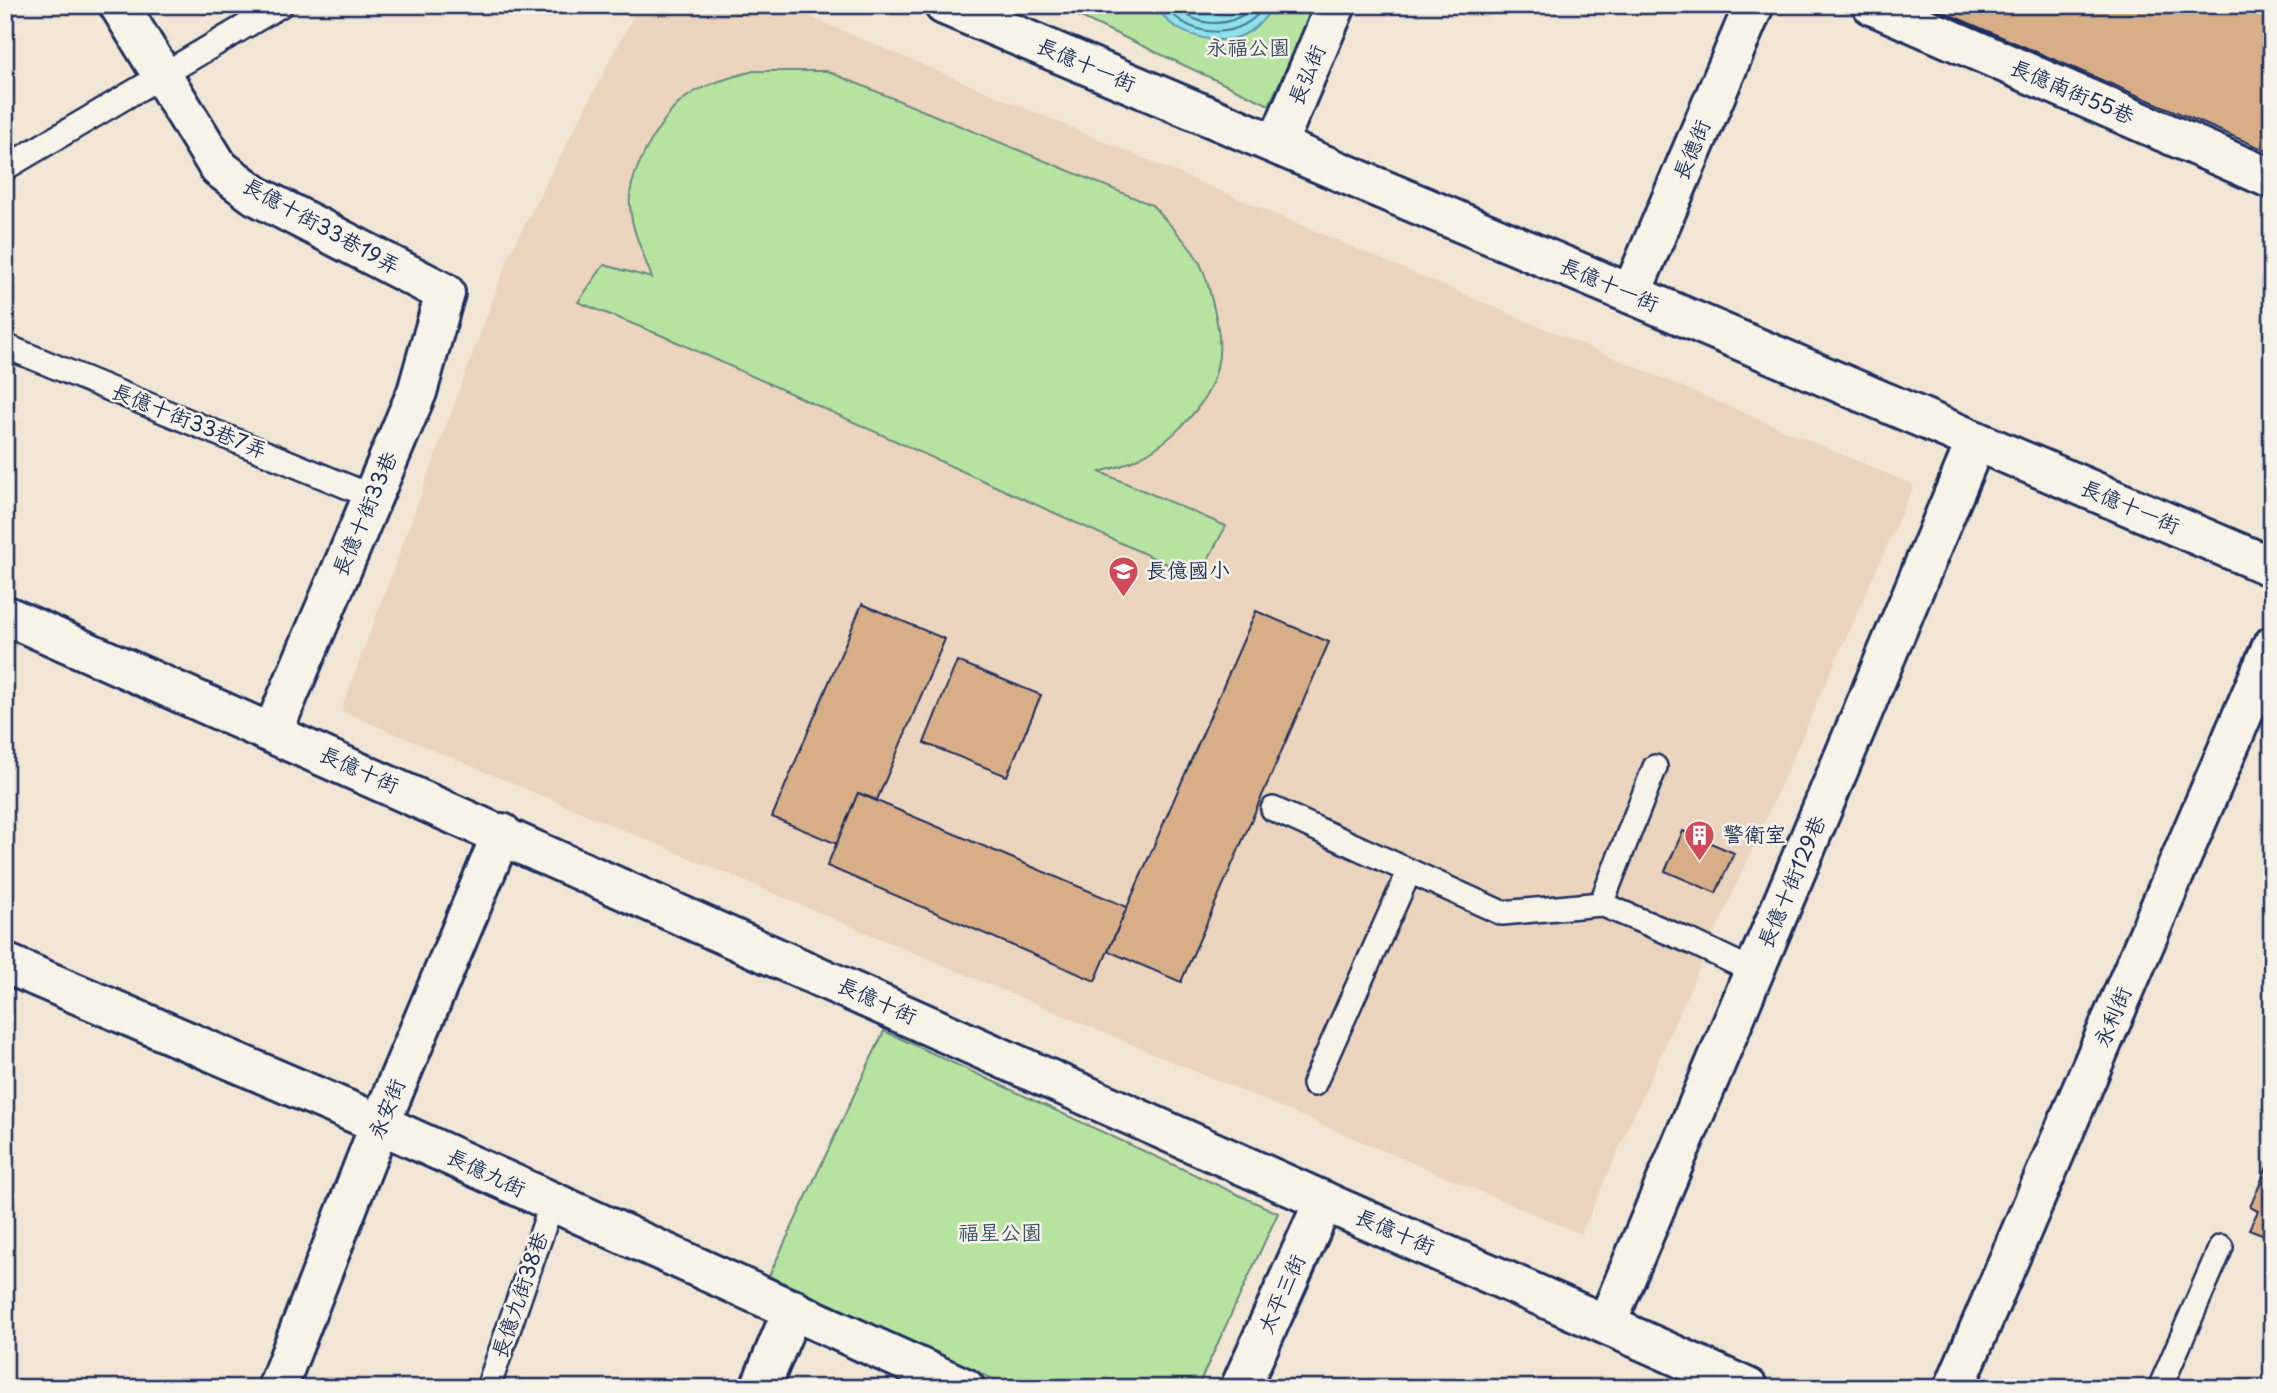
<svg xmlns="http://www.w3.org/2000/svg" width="2277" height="1393" font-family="'Playpen Sans','LXGW WenKai TC',sans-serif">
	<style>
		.built { fill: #ead4be }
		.green { fill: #b7e3a1; stroke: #698980; stroke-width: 2 }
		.water { fill: #8fe0ea; stroke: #6199b2; stroke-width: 2 }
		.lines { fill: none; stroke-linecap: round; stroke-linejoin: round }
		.shore { stroke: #497696; stroke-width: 2 }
		.building { fill: #d8ae89; stroke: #1b2f5e; stroke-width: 2 }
		.lane-casing { stroke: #1b2f5e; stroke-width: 28 }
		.street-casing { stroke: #1b2f5e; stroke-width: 44 }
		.lane { stroke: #f7f3e8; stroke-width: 23 }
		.street { stroke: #f7f3e8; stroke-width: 38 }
		.labels { text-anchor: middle; stroke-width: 5; stroke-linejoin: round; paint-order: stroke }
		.park-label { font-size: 21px; fill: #3a536b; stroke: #f7f3e8 }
		.street-label { font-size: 21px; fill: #1b2f5e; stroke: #f7f3e8 }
		.poi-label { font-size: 21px; fill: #1b2f5e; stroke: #f7f3e8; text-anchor: start }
	</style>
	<rect width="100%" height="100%" fill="#f1e5d5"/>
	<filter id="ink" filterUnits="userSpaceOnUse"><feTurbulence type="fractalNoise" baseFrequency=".0143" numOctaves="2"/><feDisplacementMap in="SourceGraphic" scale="14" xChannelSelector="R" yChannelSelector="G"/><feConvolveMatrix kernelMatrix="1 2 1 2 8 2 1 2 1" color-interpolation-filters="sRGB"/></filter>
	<g filter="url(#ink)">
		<path class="built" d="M639 5H782L1914 485 1581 1234 341 711 510 253Z"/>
		<g class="green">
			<path d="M1055 5H1316L1269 105Z"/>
			<path d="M753 71H827L1152 205C1167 222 1185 239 1197 258 1206 273 1210 292 1214 309 1219 328 1222 347 1217 367 1209 408 1163 450 1125 464 1117 468 1108 469 1100 472L1226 526 1198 578 668 338 578 302 604 265 652 278C643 252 628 224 630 196 632 168 662 116 684 99 703 84 730 78 753 71Z"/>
			<path d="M884 1031 1278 1213 1197 1388H1012L769 1276Z"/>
		</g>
		<path class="water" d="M1158 5H1274C1265 20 1250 35 1232 39 1208 43 1166 32 1158 5Z"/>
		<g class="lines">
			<g class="shore">
				<path d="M1165 5C1189 40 1243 41 1265 5"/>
				<path d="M1176 5C1199 30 1232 28 1255 5"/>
			</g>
		</g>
		<g class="building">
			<path d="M1927 5H2272V153Z"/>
			<path d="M862 604 945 639 877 800 858 793 837 844 772 817Z"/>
			<path d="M1256 611 1329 642 1181 982 1108 951Z"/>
			<path d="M957 661 1041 695 1007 776 924 743Z"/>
			<path d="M858 793 1127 907 1095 981 827 866Z"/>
			<path d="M1683 831 1734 853 1716 893 1665 871Z"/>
			<path d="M2272 1155V1238L2249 1229 2258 1211 2250 1207Z"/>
		</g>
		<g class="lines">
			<defs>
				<g id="lane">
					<path d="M5 168 281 5"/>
					<path d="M5 346 373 497"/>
					<path d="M1273 809 1502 913 1601 904 1694 943 1755 972"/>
					<path d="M1601 904 1655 767"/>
					<path d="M1314 1084 1409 872"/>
					<path d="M488 1388 552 1203"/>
					<path d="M2160 1388 2221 1247"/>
				</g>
				<g id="street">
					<path d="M119 5 219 168 255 195 445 293 417 392 273 731"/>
					<path d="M944 5 1631 294 2272 567"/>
					<path d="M1872 5 2272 179"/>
					<path d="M1277 144 1336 5"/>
					<path d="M1631 294 1754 5"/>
					<path d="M5 615C436 803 864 995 1292 1187 1444 1255 1597 1319 1748 1388"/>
					<path d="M5 963 380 1124 965 1388"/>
					<path d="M1607 1323 1976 441"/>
					<path d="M277 1388 380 1124 502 833"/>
					<path d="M760 1388 793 1309"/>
					<path d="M1240 1388 1324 1201"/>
					<path d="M1954 1388 2272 646"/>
				</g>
			</defs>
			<use href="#lane" class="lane-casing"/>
			<use href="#street" class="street-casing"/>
			<use href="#lane" class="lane"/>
			<use href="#street" class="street"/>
		</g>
	</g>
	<defs>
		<symbol id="school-pin" viewBox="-11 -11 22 30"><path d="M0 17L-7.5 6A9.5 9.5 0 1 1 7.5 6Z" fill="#d1495b" stroke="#f7f3e8"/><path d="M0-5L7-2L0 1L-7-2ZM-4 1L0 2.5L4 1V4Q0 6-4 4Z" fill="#fff"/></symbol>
		<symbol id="building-pin" viewBox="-11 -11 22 30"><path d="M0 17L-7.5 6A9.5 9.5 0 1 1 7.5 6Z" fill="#d1495b" stroke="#f7f3e8"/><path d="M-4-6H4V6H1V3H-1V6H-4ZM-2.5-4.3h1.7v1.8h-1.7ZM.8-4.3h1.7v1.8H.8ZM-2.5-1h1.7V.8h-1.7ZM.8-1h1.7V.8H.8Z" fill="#fff"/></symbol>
	</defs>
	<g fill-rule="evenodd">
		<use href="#school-pin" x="1106" y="554" width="35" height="47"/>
		<use href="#building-pin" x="1682" y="818" width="35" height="47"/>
	</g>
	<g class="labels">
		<g class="park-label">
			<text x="1248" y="55">永福公園</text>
			<text x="1000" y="1240">福星公園</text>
		</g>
		<g class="street-label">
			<text transform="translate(1086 65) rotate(23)" y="7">長億十一街</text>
			<text transform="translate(1307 75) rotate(-67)" y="7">長弘街</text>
			<text transform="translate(2072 92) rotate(23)" y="7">長億南街55巷</text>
			<text transform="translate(1692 150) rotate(-67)" y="7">長德街</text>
			<text transform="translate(321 226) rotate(29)" y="7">長億十街33巷19弄</text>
			<text transform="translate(1609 285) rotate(23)" y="7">長億十一街</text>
			<text transform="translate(189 421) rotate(22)" y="7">長億十街33巷7弄</text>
			<text transform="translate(2130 507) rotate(23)" y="7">長億十一街</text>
			<text transform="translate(365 514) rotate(-67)" y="7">長億十街33巷</text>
			<text transform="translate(359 770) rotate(24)" y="7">長億十街</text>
			<text transform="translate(1792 882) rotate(-67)" y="7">長億十街129巷</text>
			<text transform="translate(877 1001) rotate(24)" y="7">長億十街</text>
			<text transform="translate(2113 1017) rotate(-67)" y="7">永利街</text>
			<text transform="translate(387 1109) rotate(-68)" y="7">永安街</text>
			<text transform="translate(486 1173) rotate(25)" y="7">長億九街</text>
			<text transform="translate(1395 1232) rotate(23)" y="7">長億十街</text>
			<text transform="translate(1282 1294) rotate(-66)" y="7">太平三街</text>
			<text transform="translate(520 1295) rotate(-71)" y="7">長億九街38巷</text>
		</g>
		<g class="poi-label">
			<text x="1146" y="578">長億國小</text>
			<text x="1723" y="842">警衛室</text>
		</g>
	</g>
	<rect width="2277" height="1393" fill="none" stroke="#f7f3e8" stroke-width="28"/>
	<rect x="14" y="14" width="2249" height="1365" fill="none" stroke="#1b2f5e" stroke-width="2.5" filter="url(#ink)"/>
</svg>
